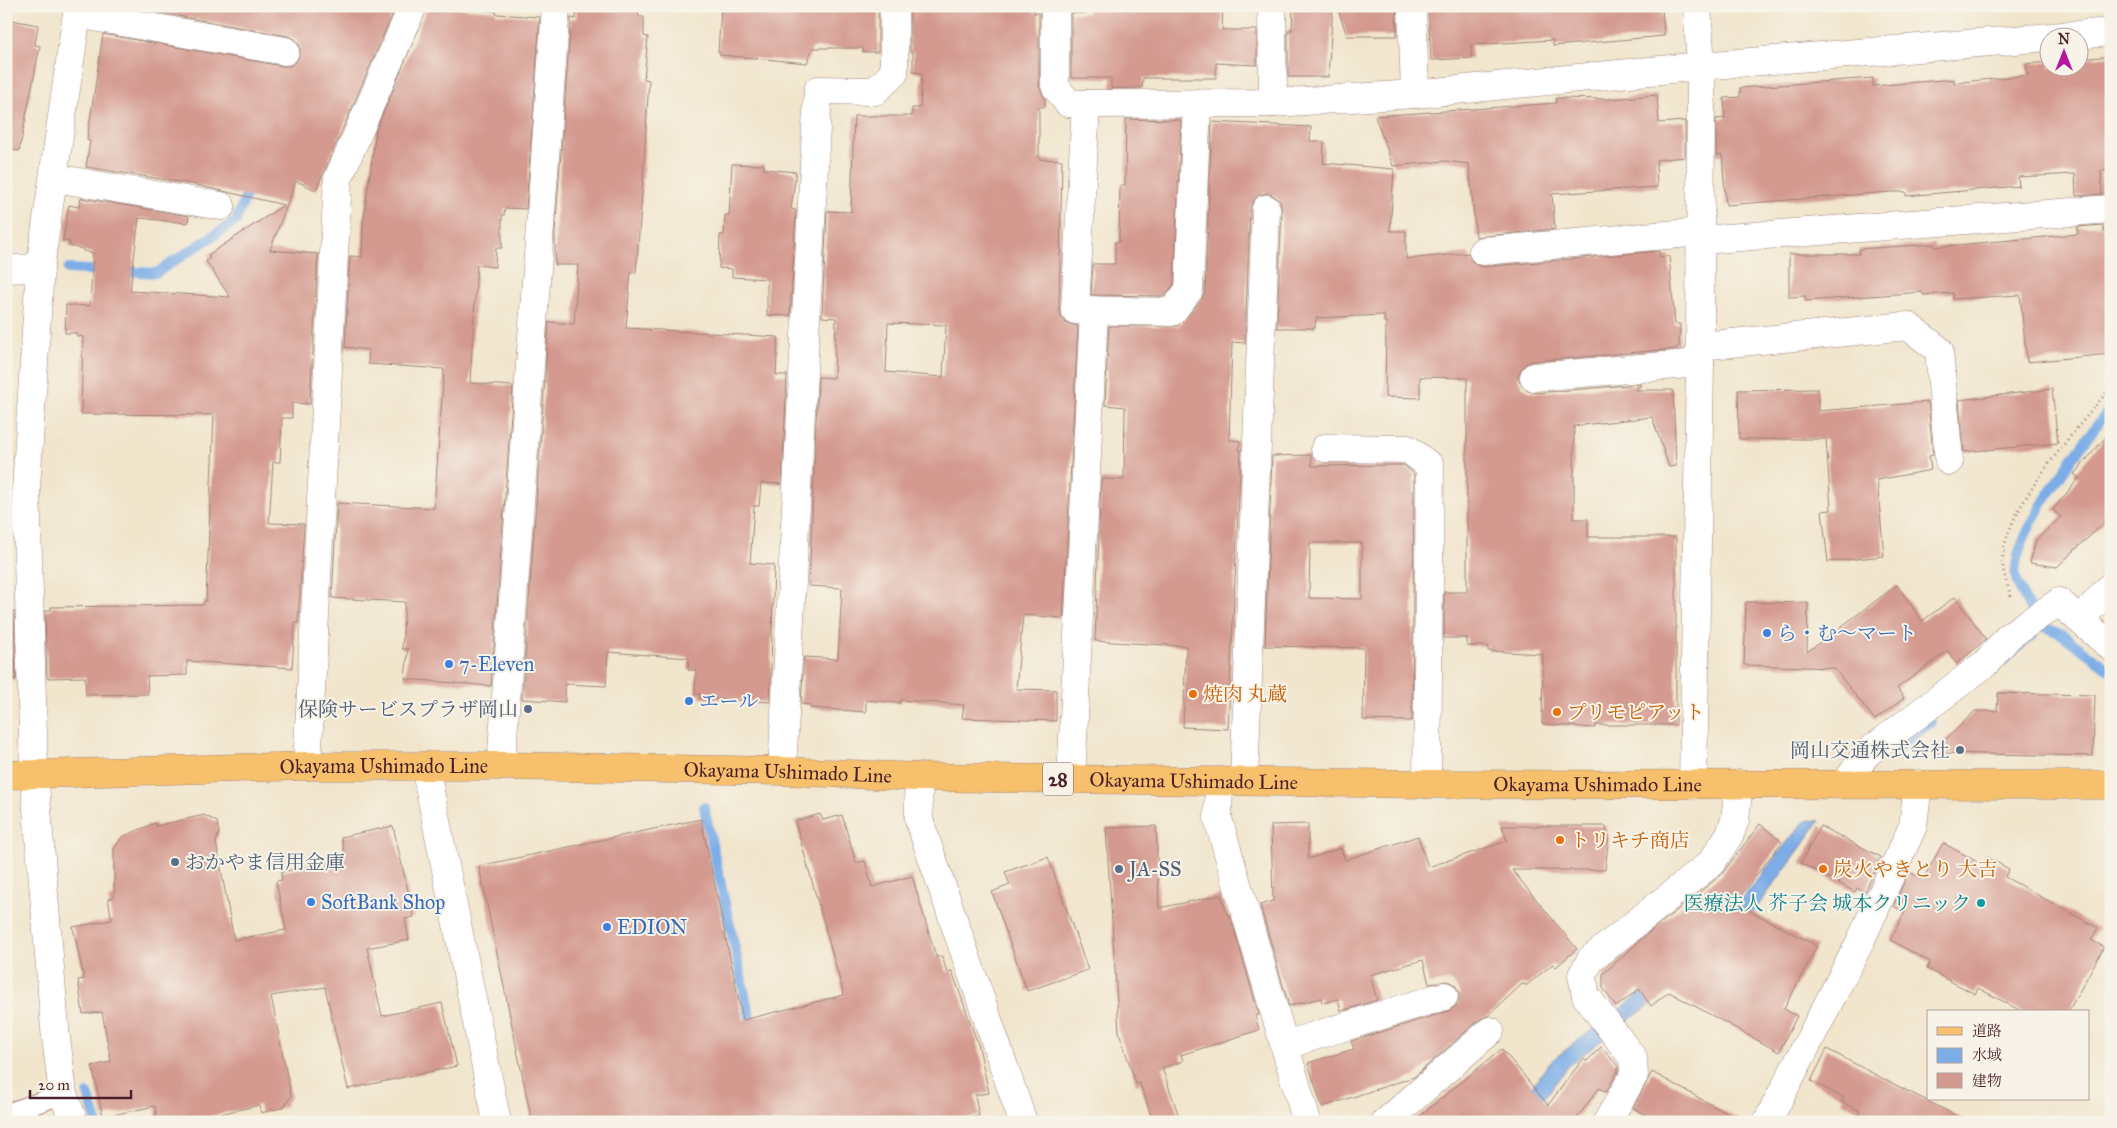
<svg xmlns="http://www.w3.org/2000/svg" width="2117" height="1128" font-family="'IM FELL Great Primer','Noto Serif JP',serif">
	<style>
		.water { fill: #7cade7; stroke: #636689 }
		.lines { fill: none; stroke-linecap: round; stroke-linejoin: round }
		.stream { stroke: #7cade7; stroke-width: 10 }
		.building { fill: #d49a8f; fill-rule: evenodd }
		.lane-casing { stroke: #9e827c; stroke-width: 21 }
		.street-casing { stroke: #9e827c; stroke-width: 29 }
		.primary-casing { stroke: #9e827c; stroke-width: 29 }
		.path { stroke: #9e827c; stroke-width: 3; stroke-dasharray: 1 4; stroke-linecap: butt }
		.lane { stroke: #fff; stroke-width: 19 }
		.street { stroke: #fff; stroke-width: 28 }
		.primary { stroke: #f7c06c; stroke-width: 28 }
		.shop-dot { fill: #3f7fe0; stroke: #f7f3e8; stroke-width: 2 }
		.food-dot { fill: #e8710a; stroke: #f7f3e8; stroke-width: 2 }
		.service-dot { fill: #5c6f8a; stroke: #f7f3e8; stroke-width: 2 }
		.culture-dot { fill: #0f9aa8; stroke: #f7f3e8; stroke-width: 2 }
		.labels { text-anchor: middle; stroke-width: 4; stroke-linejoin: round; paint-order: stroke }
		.shield { fill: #f7f3e8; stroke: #7e5f64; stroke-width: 1 }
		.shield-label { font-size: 19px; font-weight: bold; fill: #4a1f2b }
		.shop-label { font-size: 20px; fill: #366cbe; stroke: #f7f3e8; text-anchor: start }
		.food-label { font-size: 20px; fill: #c56008; stroke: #f7f3e8; text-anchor: start }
		.service-label { font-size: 20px; fill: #4e5e75; stroke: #f7f3e8; text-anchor: end }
		.street-label { font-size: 20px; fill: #4a1f2b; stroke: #f7f3e8 }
		.culture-label { font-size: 20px; fill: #0d838f; stroke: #f7f3e8; text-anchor: end }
	</style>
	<rect width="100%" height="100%" fill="#f7f3e8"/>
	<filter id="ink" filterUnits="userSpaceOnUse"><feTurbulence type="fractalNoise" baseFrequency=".02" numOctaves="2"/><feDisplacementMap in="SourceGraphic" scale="10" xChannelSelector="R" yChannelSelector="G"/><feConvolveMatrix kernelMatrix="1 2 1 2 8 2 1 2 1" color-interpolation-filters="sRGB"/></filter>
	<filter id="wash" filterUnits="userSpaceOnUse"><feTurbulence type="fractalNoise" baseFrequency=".0096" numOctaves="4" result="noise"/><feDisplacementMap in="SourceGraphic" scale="20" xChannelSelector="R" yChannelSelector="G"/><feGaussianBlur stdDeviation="1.12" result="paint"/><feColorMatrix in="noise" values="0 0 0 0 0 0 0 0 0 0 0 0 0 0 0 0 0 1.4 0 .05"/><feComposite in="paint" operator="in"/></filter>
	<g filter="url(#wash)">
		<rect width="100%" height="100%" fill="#f1e5cc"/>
		<path class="water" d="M1805 820 1820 821 1728 947 1571 1063 1543 1099 1505 1122 1551 1061 1706 944Z"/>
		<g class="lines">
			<g class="stream">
				<path d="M68 269 105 271"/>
				<path d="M120 271 156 273 236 221 250 185"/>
				<path d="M2111 407C2086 439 2008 539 2016 578 2019 592 2033 613 2040 625L2061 634 2111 671"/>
				<path d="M2003 661 2033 634"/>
				<path d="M1899 747 1931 722"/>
				<path d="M704 807 753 1031"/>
				<path d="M88 1094 97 1122"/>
			</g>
		</g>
		<g id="blocks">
			<g class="building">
				<path d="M123 6H396L316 190 296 181 270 250 318 254 310 404 292 403V418H282L280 462H273L269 523 304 524 298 623H295L292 668 187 661V675L147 676 148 694 86 695 85 677 47 678 45 611 51 610V607L203 605 204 601H206L214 415 81 414 83 337 77 336V333H65L66 305 90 306 93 253 83 251V249L69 246 70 242 63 241 69 205 79 207 81 198 189 216 188 223 139 218 130 291 230 297 206 261 210 258 208 255 284 205 192 184 86 167 90 141 87 140 103 34 282 66H290L297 61 300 53V46L295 39 288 36Z"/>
				<path d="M428 6 496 11V14L540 17 526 209 505 208 504 215H502V248H496L495 267 477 265 470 383 513 386 491 686 405 679 408 649H402L405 602 332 598 337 503 434 508 444 369 368 364 369 350 345 347 350 256 362 257 363 224 376 130Z"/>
				<path d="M577 6H631V10H638L639 17H644V36L648 37 644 79 649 80 642 194 636 273 631 272 626 328 778 337 776 375H787L782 484 761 483 759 506H754L750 563 774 565 770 702 700 698V694H695L696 670H688L689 658 608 652 606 686 565 684V702L522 699 549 322 574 324 578 265H555V233L571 18 576 19Z"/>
				<path d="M765 6H878V52H863V48H812L807 63 720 55V52H718L721 8 765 11Z"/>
				<path d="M910 6H1034V13H1039V86L1045 99V107H1039V159L1062 160 1059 310 1061 317 1066 323 1078 326 1063 618 1023 615 1016 689 1056 690V721L962 718 964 705 900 700V703L866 700V712L810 708V705L801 704 804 657 838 659 842 588 809 586 818 377 834 378 836 318 822 317 827 211 851 212 854 116H912V108H920L922 73 913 72V52H910ZM888 323 946 325 943 377 886 372Z"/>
				<path d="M1088 6H1223L1222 30H1257V65L1216 63V78H1143L1142 88H1111V78H1071V13H1088Z"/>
				<path d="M1293 6H1333L1328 77H1288V30H1292Z"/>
				<path d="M1337 6H1396L1397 36H1347Z"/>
				<path d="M1428 6H1662L1664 36 1553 46V40L1471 45 1472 58 1431 60Z"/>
				<path d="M6 19 38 25 35 45 40 46 19 151 6 149Z"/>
				<path d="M2111 56V170L2101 171 2102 194 2076 196 2075 174 2018 177 2019 186 1906 196V192H1890L1726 205 1722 155H1716V119L1725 118 1724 98 1740 97V88L1873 78V86L1954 79V83L2028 75 2026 64 2050 62V68H2080V59Z"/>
				<path d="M1657 95 1659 123 1685 121V157L1656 160 1657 187 1552 194 1555 229 1476 237 1469 164 1445 161 1393 166 1375 116 1556 103V98L1610 99Z"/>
				<path d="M1126 119 1181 120 1174 284 1164 296 1091 295 1093 264H1115V242H1119L1120 185H1125Z"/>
				<path d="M1212 122 1311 127 1310 141 1324 142 1323 163 1394 169 1390 231H1406V259L1468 253 1471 260 1476 265 1484 267 1659 251 1660 257 1669 256 1675 324H1680L1679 346 1675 349 1533 361 1525 364 1520 371 1518 378 1522 386 1528 391 1535 393 1641 384 1635 390H1673L1676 466 1669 467 1652 417 1574 426V519H1588V537H1676V725H1596L1595 728 1542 724 1543 654 1488 651V646H1467V638H1444V592H1467V378L1420 377V398L1385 397 1386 322H1384V315L1316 318 1315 328H1277L1282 210 1280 201 1274 196 1267 193 1258 195 1253 201 1250 208 1245 343 1232 342 1229 440 1240 441 1239 450H1241L1228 729 1183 727 1186 646 1095 641 1101 479 1124 480 1125 407 1105 405 1109 326H1178L1202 299 1205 291Z"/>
				<path d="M732 164 764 165V169L796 172 791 209 796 210 790 316 767 315V279L732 277V269L719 268 720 235H724L725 215H729Z"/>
				<path d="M2103 225 2104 232 2111 231V354L2027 362 2020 295 1953 299V293L1923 295 1922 292 1806 301 1805 296 1789 297V254H1859V249L1934 244V247L2012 240 2078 234 2077 227Z"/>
				<path d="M1818 389V411L1928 402 1933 455 1929 456 1931 470 1877 480 1884 556 1828 562 1822 511 1831 510 1826 439H1739L1738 390Z"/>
				<path d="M2052 389 2058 443 1964 452 1959 400Z"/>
				<path d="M2111 431V516L2057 567 2030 563 2036 540 2061 517 2053 510 2079 478 2074 474Z"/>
				<path d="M1311 455 1312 466 1404 465 1414 474 1412 721 1363 720 1364 648 1265 646 1272 456ZM1310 543H1362V599L1309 598Z"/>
				<path d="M1897 585 1922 621 1955 597 1986 639 1957 664 1948 651 1897 688 1904 698 1875 720 1834 668 1744 665 1746 602 1808 603 1807 652Z"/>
				<path d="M6 611H14L16 679 6 680Z"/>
				<path d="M1998 693 2095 695 2093 756 1932 753 1975 711H1997Z"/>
				<path d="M820 814 823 820 842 815 856 863 865 861 872 887 912 876 936 957 942 956 947 972 952 971 979 1047 989 1093 975 1095 979 1116 952 1122H532L479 866 701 819 743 1020 844 995 795 821Z"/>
				<path d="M204 815 217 822 219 832 216 842 234 940 286 930 276 881 282 880 281 872 346 859 341 837 393 826 414 917 405 919 409 940 367 948 382 1016 442 1003 457 1066 348 1089 325 987 271 996 291 1096 284 1107 261 1113 259 1105 186 1122H157L155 1106 103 1117 92 1066 111 1062 102 1012 83 1014 78 980 84 979 73 927 112 920 108 899 114 897V849L122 837 155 823 156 826Z"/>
				<path d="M1308 824V859L1341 848 1345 860 1418 836 1428 867 1507 841 1502 826H1606L1607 835H1609L1605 870H1512L1577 949 1556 967 1553 964 1527 985 1522 984 1488 1016 1480 1019 1414 1077 1322 1107 1308 1063 1354 1049 1351 1041 1449 1011 1456 1006 1459 1000V992L1455 985 1448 981 1429 984 1423 960 1370 975 1377 1000 1341 1011 1338 999 1322 1003 1321 998 1289 1006 1260 905 1273 901 1271 825Z"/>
				<path d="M1760 824 1782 842 1735 903 1817 946 1784 1009 1797 1016 1779 1052 1669 992 1651 1006 1639 989 1616 1007 1603 988V974L1651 931 1721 875Z"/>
				<path d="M1156 826 1159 908 1221 895 1228 916 1230 915 1259 1015 1255 1016 1259 1030 1181 1055 1183 1061 1162 1068 1181 1122H1153L1140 1083 1136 1084 1119 1032 1106 828Z"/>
				<path d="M1820 826 1881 857 1865 892 1857 888 1855 892 1801 863Z"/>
				<path d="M1943 843 1983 865 1987 857 2009 869 2005 877 2098 928 2091 940 2104 947 2068 1012H2023L1978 988 1975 994 1927 969 1930 962 1890 940 1905 912 1893 906 1909 872 1923 879Z"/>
				<path d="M1048 857 1088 970 1027 991 992 892 1010 885 1005 872Z"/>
				<path d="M1601 1047 1618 1066V1071L1606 1092 1599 1088 1574 1122H1412L1502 1049 1548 1105 1583 1059 1587 1061Z"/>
				<path d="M1827 1049 1872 1073 1969 1122H1855L1860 1111 1841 1102 1844 1098 1811 1081Z"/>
				<path d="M1652 1072 1743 1122H1658L1633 1108Z"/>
			</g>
		</g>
	</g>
	<g filter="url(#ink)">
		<use href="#blocks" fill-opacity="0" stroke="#9e827c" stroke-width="1"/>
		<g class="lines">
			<defs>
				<path id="lane" d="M6 1114 63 1094"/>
				<g id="street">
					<path d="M1055 6V86L1068 103 1086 104 1273 103 1415 94 1701 66 2111 32"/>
					<path d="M1272 6 1273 103"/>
					<path d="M1412 6 1415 94"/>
					<path d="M77 14 285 51"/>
					<path d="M1086 104 1075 310 1172 312 1189 290 1197 103"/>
					<path d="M55 178 221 206"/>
					<path d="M1701 240 2111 209"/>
					<path d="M1483 251 1701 232"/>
					<path d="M6 269 40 268"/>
					<path d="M1700 346 1908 326 1939 350 1949 461"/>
					<path d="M1534 377 1700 363"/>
					<path d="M1325 448 1408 449 1430 466 1427 784"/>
					<path d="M2080 620 2111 586"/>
					<path d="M307 766 338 179 413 6"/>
					<path d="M425 766 497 1122"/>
					<path d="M501 766 556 6"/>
					<path d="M782 771 818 90 875 91 894 73V6"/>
					<path d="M918 777 919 820 1023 1122"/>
					<path d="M1071 779 1094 310"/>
					<path d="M1219 781 1218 819 1307 1122"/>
					<path d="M1244 781 1266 209"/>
					<path d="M1845 784 1867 753 1986 663 2009 636 2059 602 2111 647"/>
					<path d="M1693 785 1700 363 1701 66 1697 6"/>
					<path d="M1285 1045 1444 996"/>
					<path d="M74 1122 63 1094 55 1029 34 772 26 488 40 268 78 6"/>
					<path d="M1386 1122 1490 1031"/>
					<path d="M1607 1122 1634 1075 1633 1058 1586 996 1582 975 1591 959 1711 863 1730 834 1735 820 1739 784"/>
					<path d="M1767 1122 1859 944 1913 826 1918 784"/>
				</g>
				<g id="primary">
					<path id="s1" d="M6 775 307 766H501L782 771 918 777 1427 784 2111 785"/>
				</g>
			</defs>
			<use href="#lane" class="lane-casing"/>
			<use href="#street" class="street-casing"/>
			<use href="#primary" class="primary-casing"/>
			<path class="path" d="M2011 596C2007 583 2001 569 2003 555 2008 504 2078 428 2111 387"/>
			<use href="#lane" class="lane"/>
			<use href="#street" class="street"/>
			<use href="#primary" class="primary"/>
		</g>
	</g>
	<g class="shop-dot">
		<circle cx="1767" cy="633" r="5"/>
		<circle cx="449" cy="664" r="5"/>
		<circle cx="689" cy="701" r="5"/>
		<circle cx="311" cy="902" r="5"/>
		<circle cx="607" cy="927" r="5"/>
	</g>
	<g class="food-dot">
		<circle cx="1193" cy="694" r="5"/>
		<circle cx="1557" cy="712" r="5"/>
		<circle cx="1560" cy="840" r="5"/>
		<circle cx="1823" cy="869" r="5"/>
	</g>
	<g class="service-dot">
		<circle cx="528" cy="709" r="5"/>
		<circle cx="1960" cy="750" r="5"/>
		<circle cx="175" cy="862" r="5"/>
		<circle cx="1119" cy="869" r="5"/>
	</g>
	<circle class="culture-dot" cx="1981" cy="903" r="5"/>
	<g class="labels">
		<rect class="shield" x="1043" y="762.5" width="30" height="33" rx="4"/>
		<g class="shield-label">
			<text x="1058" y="786">28</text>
		</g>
		<g class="shop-label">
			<text x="1777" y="640">ら・む〜マート</text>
			<text x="459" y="671">7-Eleven</text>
			<text x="699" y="708">エール</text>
			<text x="321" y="909">SoftBank Shop</text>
			<text x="617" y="934">EDION</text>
		</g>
		<g class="food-label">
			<text x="1203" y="701">焼肉 丸蔵</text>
			<text x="1567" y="719">プリモピアット</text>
			<text x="1570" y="847">トリキチ商店</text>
			<text x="1833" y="876">炭火やきとり 大吉</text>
		</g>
		<g class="service-label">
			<text x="518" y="716">保険サービスプラザ岡山</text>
			<text x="1950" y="757">岡山交通株式会社</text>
			<text x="185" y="869" text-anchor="start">おかやま信用金庫</text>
			<text x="1129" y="876" text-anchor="start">JA-SS</text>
		</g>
		<g class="street-label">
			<text dy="7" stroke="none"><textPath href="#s1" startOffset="378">Okayama Ushimado Line</textPath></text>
			<text dy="7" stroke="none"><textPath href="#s1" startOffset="782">Okayama Ushimado Line</textPath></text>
			<text dy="7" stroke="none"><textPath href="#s1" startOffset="1188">Okayama Ushimado Line</textPath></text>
			<text dy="7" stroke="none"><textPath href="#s1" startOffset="1592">Okayama Ushimado Line</textPath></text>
		</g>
		<g class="culture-label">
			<text x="1971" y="910">医療法人 芥子会 城本クリニック</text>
		</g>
	</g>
	<rect width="2117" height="1128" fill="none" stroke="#f7f3e8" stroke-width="25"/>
	<rect x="1927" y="1010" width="162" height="90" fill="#f7f3e8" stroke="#b29e9c"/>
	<rect x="1937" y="1027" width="25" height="8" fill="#f7c06c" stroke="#b29e9c"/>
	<text x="1972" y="1036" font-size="15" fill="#4a1f2b">道路</text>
	<rect x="1937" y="1048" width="25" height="15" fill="#7cade7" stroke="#b29e9c"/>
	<text x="1972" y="1060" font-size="15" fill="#4a1f2b">水域</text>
	<rect x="1937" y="1073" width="25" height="15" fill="#d49a8f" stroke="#b29e9c"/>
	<text x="1972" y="1086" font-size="15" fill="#4a1f2b">建物</text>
	<g transform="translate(2064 52)"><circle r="24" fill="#f7f3e8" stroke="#b29e9c"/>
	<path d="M0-4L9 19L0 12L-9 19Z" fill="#b5179e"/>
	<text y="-8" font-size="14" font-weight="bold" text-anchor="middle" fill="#4a1f2b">N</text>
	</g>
	<path d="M30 1090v8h101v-8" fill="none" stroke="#4a1f2b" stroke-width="2.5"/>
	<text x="38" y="1090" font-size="15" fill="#4a1f2b" stroke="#f7f3e8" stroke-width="4" paint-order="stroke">20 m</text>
</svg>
